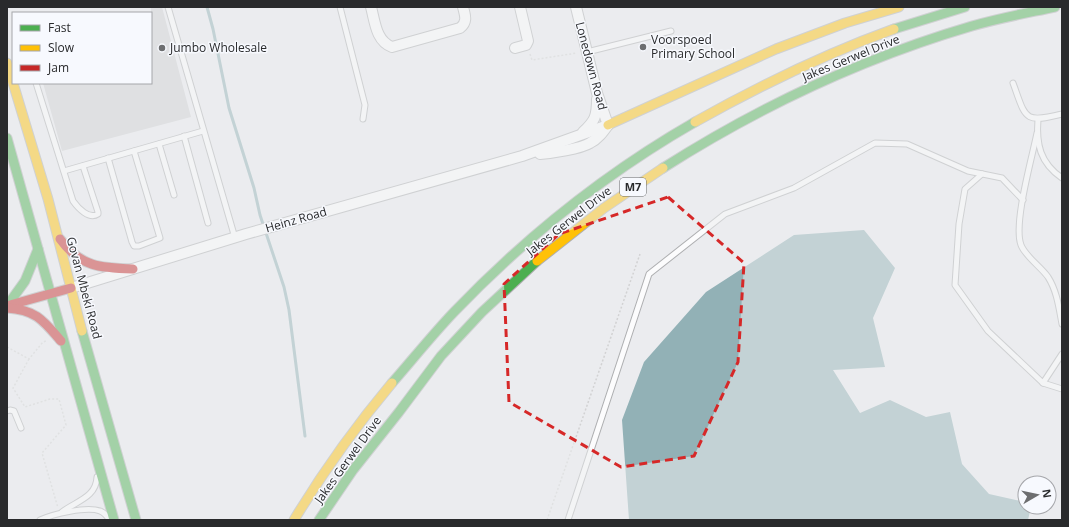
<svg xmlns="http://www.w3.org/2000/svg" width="1069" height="527" font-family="'Open Sans',sans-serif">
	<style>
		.water { fill: #92b1b6 }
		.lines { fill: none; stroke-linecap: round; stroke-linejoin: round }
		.stream { stroke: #92b1b6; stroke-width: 3 }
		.building { fill: #d0d0d3 }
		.lane-casing { stroke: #aeafb1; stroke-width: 7 }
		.street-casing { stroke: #aeafb1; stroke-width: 12 }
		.fast-casing { stroke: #aeafb1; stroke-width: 11 }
		.slow-casing { stroke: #aeafb1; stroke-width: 11 }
		.jam-casing { stroke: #aeafb1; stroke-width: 11 }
		.path { stroke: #d2d2d3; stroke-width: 1.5; stroke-dasharray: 2 2; stroke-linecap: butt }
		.lane { stroke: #fcfcfd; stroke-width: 5 }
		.street { stroke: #fcfcfd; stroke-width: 10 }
		.fast { stroke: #4caf50; stroke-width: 9 }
		.slow { stroke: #ffc107; stroke-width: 9 }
		.jam { stroke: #c62828; stroke-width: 9 }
		.marked { fill: none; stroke: #d62828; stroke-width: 3; stroke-dasharray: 8 5; stroke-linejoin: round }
		.poi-dot { fill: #6d6e70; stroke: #f7f9fe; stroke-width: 1.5 }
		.labels { text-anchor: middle; stroke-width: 3; stroke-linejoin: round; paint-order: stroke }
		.shield { fill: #f7f9fe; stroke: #67686b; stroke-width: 1 }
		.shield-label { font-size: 11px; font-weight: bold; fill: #292a2c }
		.poi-label { font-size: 12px; fill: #292a2c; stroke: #f7f9fe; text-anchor: start }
		.street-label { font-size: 12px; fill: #292a2c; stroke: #f7f9fe }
	</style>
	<rect width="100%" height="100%" fill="#ebecef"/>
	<path class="water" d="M864 230 895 268 873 318 885 367 833 370 860 413 890 400 926 417 950 412 962 464 989 494 1025 502V507H1031L1028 520H629L622 420 644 362 706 292 794 235Z"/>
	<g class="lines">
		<path class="stream" d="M207 7 213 29 229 108 254 188 260 215 284 287 289 310 305 436"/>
	</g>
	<path class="building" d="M151 7H162L191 117 62 151 43 83H151Z"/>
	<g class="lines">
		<defs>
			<g id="lane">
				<path d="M168 7 235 238"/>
				<path d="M340 7 365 105 363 119"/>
				<path d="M587 52 671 31"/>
				<path d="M36 83 73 201C78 208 89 220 98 214V212L83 166"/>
				<path d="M1013 83C1026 118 1023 124 1062 114"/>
				<path d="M1038 119C1036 144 1040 163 1062 178"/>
				<path d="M1037 133C1032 158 1013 224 1021 245 1025 256 1041 267 1048 277 1057 291 1059 308 1062 324"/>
				<path d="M184 136 208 223"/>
				<path d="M159 144 174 195"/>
				<path d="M108 158 132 242 134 246H139L160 238 134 151"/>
				<path d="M64 171 203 131"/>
				<path d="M982 174 965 189 959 224 955 285 988 331 1043 383 1062 354"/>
				<path d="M1043 383 1062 389"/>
				<path d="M7 411 10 410 14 411 21 428"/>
				<path d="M62 512C76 501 96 498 97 477"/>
				<path d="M40 520C53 514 87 506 100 511 104 512 106 515 109 519"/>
				<path d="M568 520 649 274 725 214 794 188 875 143 907 144 968 171 1002 178 1023 200"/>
			</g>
			<g id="street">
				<path d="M371 7C375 22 376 41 392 47L460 28C468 22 465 15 463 7"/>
				<path d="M576 7 597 93 608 125"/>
				<path d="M515 48 526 45 528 41 520 7"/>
				<path d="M583 132C595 121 597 116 597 99"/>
				<path d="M540 154C552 153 580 149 590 143 598 139 603 132 608 125"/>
				<path d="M71 288 246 234 522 156 608 125"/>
			</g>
			<g id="fast">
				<path d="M894 29 965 7"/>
				<path d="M7 138 114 520"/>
				<path d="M663 168C759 107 863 58 972 26 999 18 1027 13 1055 7"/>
				<path d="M7 306 25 281 38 249"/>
				<path d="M82 331 136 520"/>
				<path d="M392 383C413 359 433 334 454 312 526 237 606 173 695 122"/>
				<path d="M319 520 353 470 399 412 441 356 482 312 537 261"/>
			</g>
			<g id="slow">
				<path d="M7 63 48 199 82 331"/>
				<path d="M695 122C759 86 825 54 894 29"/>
				<path d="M608 125 776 49 845 23 899 7"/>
				<path d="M537 261 604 208 663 168"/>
				<path d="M294 520C323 472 356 426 392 383"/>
			</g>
			<g id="jam">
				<path d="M60 239C80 267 101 268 133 269"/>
				<path d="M10 305 71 288"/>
				<path d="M7 308C36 310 43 320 61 341"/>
			</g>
		</defs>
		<use href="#lane" class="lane-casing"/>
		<use href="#street" class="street-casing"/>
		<use href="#fast" class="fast-casing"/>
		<use href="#slow" class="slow-casing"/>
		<use href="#jam" class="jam-casing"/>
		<g class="path">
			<path d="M530 54 532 60 577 53"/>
			<path d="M7 347 29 359 43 342 46 341"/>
			<path d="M29 359 13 388 25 407 50 399H59L66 425 42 453 58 508"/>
			<path d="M547 520 640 254"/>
		</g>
		<use href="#lane" class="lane"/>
		<use href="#street" class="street"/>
		<use href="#fast" class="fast"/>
		<use href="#slow" class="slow"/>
		<use href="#jam" class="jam"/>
	</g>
	<path d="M0 0H1069V527H0ZM668 197 744 263 738 362 694 456 621 467 509 402 504 284 559 234Z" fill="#ebecef" fill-opacity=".55" fill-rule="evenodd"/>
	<path class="marked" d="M668 197 744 263 738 362 694 456 621 467 509 402 504 284 559 234Z"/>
	<g class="poi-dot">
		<circle cx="643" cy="47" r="4"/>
		<circle cx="162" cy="48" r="4"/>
	</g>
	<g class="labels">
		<rect class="shield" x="620" y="178" width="26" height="18" rx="3"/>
		<g class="shield-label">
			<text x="633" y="191">M7</text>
		</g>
		<g class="poi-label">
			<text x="651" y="44">Voorspoed<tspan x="651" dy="14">Primary School</tspan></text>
			<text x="170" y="52">Jumbo Wholesale</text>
		</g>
		<g class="street-label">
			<text transform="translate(851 58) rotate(-22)" y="4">Jakes Gerwel Drive</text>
			<text transform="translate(591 66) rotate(75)" y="4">Lonedown Road</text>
			<text transform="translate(296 220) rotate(-16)" y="4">Heinz Road</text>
			<text transform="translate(569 221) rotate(-38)" y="4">Jakes Gerwel Drive</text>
			<text transform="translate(84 288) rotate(75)" y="4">Govan Mbeki Road</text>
			<text transform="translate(348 460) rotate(-54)" y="4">Jakes Gerwel Drive</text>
		</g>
	</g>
	<rect width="1069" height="527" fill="none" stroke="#292a2c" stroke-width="16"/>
	<rect x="12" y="12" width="140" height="72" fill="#f7f9fe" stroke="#a5a6aa"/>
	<rect x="20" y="25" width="20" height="6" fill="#4caf50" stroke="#a5a6aa"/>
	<text x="48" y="32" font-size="12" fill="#292a2c">Fast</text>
	<rect x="20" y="45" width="20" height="6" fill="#ffc107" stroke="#a5a6aa"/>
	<text x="48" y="52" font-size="12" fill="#292a2c">Slow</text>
	<rect x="20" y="65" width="20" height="6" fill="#c62828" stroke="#a5a6aa"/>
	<text x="48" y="72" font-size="12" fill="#292a2c">Jam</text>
	<g transform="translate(1037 495) rotate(81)"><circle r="19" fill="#f7f9fe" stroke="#a5a6aa"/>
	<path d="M0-3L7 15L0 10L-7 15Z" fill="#6d6e70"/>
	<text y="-6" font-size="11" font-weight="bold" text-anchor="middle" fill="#292a2c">N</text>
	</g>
</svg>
